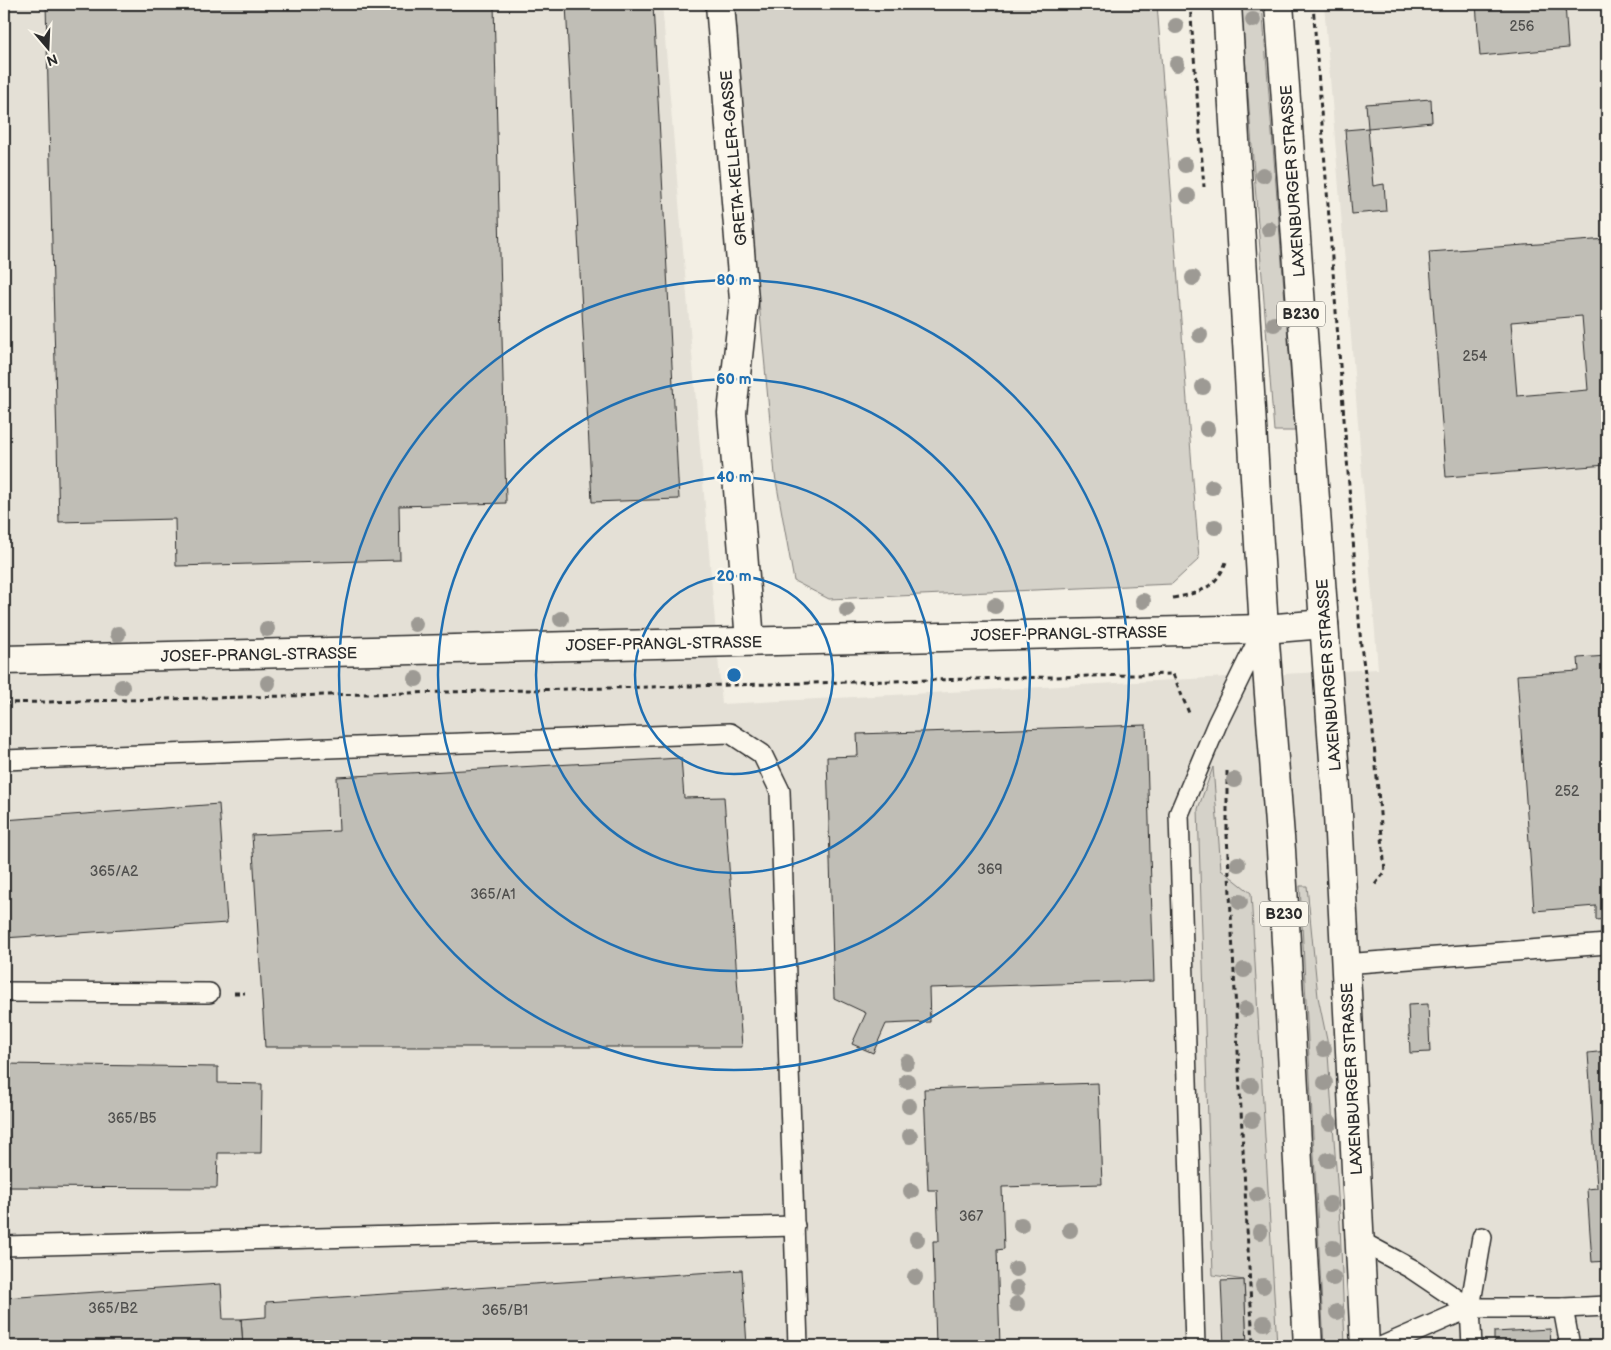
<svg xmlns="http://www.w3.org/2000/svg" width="1611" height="1350" font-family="'Balsamiq Sans',sans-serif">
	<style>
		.built { fill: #e4e0d6 }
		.green { fill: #d5d2c9; stroke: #807e7a }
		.building { fill: #c0beb6; stroke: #2b2b2b; fill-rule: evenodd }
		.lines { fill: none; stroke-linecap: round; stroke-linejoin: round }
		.service-casing { stroke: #2b2b2b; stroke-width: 22 }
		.minor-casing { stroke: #2b2b2b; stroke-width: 31 }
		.primary-casing { stroke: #2b2b2b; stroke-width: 31 }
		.path { stroke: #2b2b2b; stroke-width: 3; stroke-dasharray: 5 4; stroke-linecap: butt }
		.service { stroke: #fbf7ec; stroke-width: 19 }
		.minor { stroke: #fbf7ec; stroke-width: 28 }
		.primary { stroke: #fbf7ec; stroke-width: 28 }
		.tree { fill: #9d9a94 }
		.ring { fill: none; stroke: #1f6fb2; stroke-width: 2.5 }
		.labels { text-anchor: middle; stroke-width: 5; stroke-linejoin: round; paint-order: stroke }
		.number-label { font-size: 14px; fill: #50504e }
		.shield { fill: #fbf7ec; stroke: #696865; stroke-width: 1 }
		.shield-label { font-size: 15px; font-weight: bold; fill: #2b2b2b }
		.street-label { font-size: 16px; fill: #2b2b2b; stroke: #fbf7ec }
		.centre { fill: #1f6fb2; stroke: #fbf7ec; stroke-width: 2.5 }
		.ring-label { font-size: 15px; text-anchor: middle; font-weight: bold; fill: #1f6fb2; stroke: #fbf7ec; stroke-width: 5; stroke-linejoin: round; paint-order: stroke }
	</style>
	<rect width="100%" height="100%" fill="#f3efe4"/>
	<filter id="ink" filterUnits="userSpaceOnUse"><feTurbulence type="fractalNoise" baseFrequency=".02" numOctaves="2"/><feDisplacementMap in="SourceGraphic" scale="10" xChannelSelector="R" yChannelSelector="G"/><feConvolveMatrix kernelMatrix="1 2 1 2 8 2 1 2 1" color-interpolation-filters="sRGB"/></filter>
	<g filter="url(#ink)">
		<path class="built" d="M4 4H662L722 704 1378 669 1324 4H1607V1346H4Z"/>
		<g class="green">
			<path d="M735 4H1157L1199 559 1172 584 829 599 794 581 775 475 753 238Z"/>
			<path d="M1241 4H1262L1295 431H1274Z"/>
			<path d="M1213 767 1221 869 1251 893 1277 1346H1247L1244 1280 1213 1275 1198 809Z"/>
			<path d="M1300 886H1307L1318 997 1327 1040 1340 1224 1345 1346H1324Z"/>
		</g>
		<g class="building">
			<path d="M46 4H494L506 503 399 506 400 560 176 566 175 519 59 522Z"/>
			<path d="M566 4H653L679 499 592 502Z"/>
			<path d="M1476 4H1565L1568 48 1480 56Z"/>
			<path d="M1431 99 1432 122 1368 128 1366 104Z"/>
			<path d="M1368 128 1373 186 1384 184 1386 211 1352 214 1345 130Z"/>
			<path d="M1607 239V465L1446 477 1429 252ZM1582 316 1588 390 1517 396 1511 322Z"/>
			<path d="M1607 656V919L1596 920V906L1534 911 1517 675 1579 671 1578 658Z"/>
			<path d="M1146 725 1154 981 929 988 930 1022 886 1024 873 1053 852 1044 866 1013 834 998 827 757 858 756 857 734Z"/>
			<path d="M681 758 684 798 724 797 742 1047H265L252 835 339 831 337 777Z"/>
			<path d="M219 804 227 923 4 938V820Z"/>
			<path d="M1428 1004 1430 1052 1410 1053 1408 1005Z"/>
			<path d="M1607 1051V1261L1592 1262 1587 1189 1597 1188 1588 1053Z"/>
			<path d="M4 1064 218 1067V1083L262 1084 261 1153H218L217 1188 4 1187Z"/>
			<path d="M1098 1083 1102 1184 1002 1187 1004 1249 997 1250 1000 1346H936L933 1241H939L937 1190H928L924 1089Z"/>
			<path d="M742 1270 747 1346H243L241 1319 266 1317V1302Z"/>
			<path d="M1244 1280 1247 1346H1224L1221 1281Z"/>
			<path d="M221 1284 223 1319H241L243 1346H4V1298Z"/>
			<path d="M1550 1329 1551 1346H1494V1332Z"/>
		</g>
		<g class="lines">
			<defs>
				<g id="service">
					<path d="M4 760 730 733 762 754 780 791 798 1346"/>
					<path d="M1344 964 1607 944"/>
					<path d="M4 992 209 993"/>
					<path d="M1360 1241 1412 1269 1470 1308"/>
					<path d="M4 1246 795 1226"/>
					<path d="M1563 1308 1607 1306"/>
					<path d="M1195 1346 1179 814 1217 724 1263 630"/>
					<path d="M1383 1346 1470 1308H1563L1570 1346"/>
					<path d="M1472 1346 1470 1308 1482 1237"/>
				</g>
				<g id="minor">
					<path d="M720 4 744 300 732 413 750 641"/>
					<path d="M4 660 1264 629 1324 624"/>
				</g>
				<g id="primary">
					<path d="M1227 4 1264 629 1281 850 1308 1346"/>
					<path d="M1279 4 1338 815 1365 1346"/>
				</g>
			</defs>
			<use href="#service" class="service-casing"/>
			<use href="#minor" class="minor-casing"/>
			<use href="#primary" class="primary-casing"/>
			<g class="path">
				<path d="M1190 4 1204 187"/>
				<path d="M1313 4 1361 646 1372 720 1385 872 1373 887"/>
				<path d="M1173 598C1201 593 1218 587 1227 559"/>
				<path d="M4 703 1173 674 1189 713"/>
				<path d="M1227 771V835L1253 1346"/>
				<path d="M234 993H245"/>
			</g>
			<use href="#service" class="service"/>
			<use href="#minor" class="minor"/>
			<use href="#primary" class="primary"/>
		</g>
		<g class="tree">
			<circle cx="1253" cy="20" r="8"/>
			<circle cx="1176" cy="26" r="8"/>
			<circle cx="1177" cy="64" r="8"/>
			<circle cx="1185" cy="165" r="8"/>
			<circle cx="1263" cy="175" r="8"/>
			<circle cx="1188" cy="196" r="8"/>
			<circle cx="1269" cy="229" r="8"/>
			<circle cx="1193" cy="278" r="8"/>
			<circle cx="1274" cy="324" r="8"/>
			<circle cx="1200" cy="335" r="8"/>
			<circle cx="1203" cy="387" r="8"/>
			<circle cx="1207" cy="429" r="8"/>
			<circle cx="1212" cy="487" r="8"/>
			<circle cx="1215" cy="527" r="8"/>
			<circle cx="1143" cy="601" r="8"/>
			<circle cx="995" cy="606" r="8"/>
			<circle cx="847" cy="610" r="8"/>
			<circle cx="561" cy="619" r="8"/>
			<circle cx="415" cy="624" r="8"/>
			<circle cx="267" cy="629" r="8"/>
			<circle cx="118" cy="634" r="8"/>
			<circle cx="416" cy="679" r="8"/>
			<circle cx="268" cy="683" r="8"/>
			<circle cx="122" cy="687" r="8"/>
			<circle cx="1234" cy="780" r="8"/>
			<circle cx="1238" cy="864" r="8"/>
			<circle cx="1240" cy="902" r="8"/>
			<circle cx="1244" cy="970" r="8"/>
			<circle cx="1246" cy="1009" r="8"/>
			<circle cx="1324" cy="1049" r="8"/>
			<circle cx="907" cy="1062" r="8"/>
			<circle cx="907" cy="1081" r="8"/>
			<circle cx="1325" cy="1083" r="8"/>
			<circle cx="1251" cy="1086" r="8"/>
			<circle cx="909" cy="1106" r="8"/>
			<circle cx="1252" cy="1120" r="8"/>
			<circle cx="1330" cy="1123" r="8"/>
			<circle cx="910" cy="1136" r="8"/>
			<circle cx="1328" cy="1160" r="8"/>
			<circle cx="911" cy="1191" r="8"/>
			<circle cx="1257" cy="1194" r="8"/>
			<circle cx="1330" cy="1204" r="8"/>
			<circle cx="1021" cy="1225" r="8"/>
			<circle cx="1070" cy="1230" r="8"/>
			<circle cx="1260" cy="1232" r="8"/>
			<circle cx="917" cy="1239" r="8"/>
			<circle cx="1333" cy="1248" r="8"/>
			<circle cx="1016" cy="1269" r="8"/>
			<circle cx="915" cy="1277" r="8"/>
			<circle cx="1333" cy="1278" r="8"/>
			<circle cx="1263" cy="1286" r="8"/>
			<circle cx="1017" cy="1288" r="8"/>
			<circle cx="1017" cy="1304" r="8"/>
			<circle cx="1337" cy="1312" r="8"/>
			<circle cx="1264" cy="1323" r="8"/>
		</g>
	</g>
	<g class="ring">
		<circle cx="734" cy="675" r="99"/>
		<circle cx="734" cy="675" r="198"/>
		<circle cx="734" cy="675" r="296"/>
		<circle cx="734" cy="675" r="395"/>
	</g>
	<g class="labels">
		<g class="number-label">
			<text x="1522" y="31">256</text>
			<text x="1475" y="361">254</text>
			<text x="1567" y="796">252</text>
			<text x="990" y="874">369</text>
			<text x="114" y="876">365/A2</text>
			<text x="493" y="899">365/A1</text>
			<text x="132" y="1123">365/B5</text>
			<text x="971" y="1221">367</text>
			<text x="113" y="1313">365/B2</text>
			<text x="505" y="1315">365/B1</text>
		</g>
		<g class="shield">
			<rect x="1277" y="301.5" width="48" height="25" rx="4"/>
			<rect x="1260" y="901.5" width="48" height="25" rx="4"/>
		</g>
		<g class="shield-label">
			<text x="1301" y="319">B230</text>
			<text x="1284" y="919">B230</text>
		</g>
		<g class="street-label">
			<text transform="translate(733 158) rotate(-95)" y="6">GRETA-KELLER-GASSE</text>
			<text transform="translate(1292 181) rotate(-94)" y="6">LAXENBURGER STRASSE</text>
			<text transform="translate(1069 633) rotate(-1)" y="6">JOSEF-PRANGL-STRASSE</text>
			<text transform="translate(664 643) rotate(-1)" y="6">JOSEF-PRANGL-STRASSE</text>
			<text transform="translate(259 654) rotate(-1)" y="6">JOSEF-PRANGL-STRASSE</text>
			<text transform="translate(1328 675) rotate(-94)" y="6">LAXENBURGER STRASSE</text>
			<text transform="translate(1351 1079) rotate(-93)" y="6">LAXENBURGER STRASSE</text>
		</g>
	</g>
	<circle cx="734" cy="675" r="8" class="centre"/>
	<g class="ring-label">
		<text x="734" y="285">80 m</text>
		<text x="734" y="384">60 m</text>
		<text x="734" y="482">40 m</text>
		<text x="734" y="581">20 m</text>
	</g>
	<rect width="1611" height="1350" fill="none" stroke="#fbf7ec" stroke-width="20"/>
	<rect x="10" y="10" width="1591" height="1330" fill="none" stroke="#2b2b2b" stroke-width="2" filter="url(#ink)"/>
	<g transform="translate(48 48) rotate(161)" stroke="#fbf7ec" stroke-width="4" paint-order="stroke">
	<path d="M0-4L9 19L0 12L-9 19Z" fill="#2b2b2b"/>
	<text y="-8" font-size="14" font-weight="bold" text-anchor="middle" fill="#2b2b2b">N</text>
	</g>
</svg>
